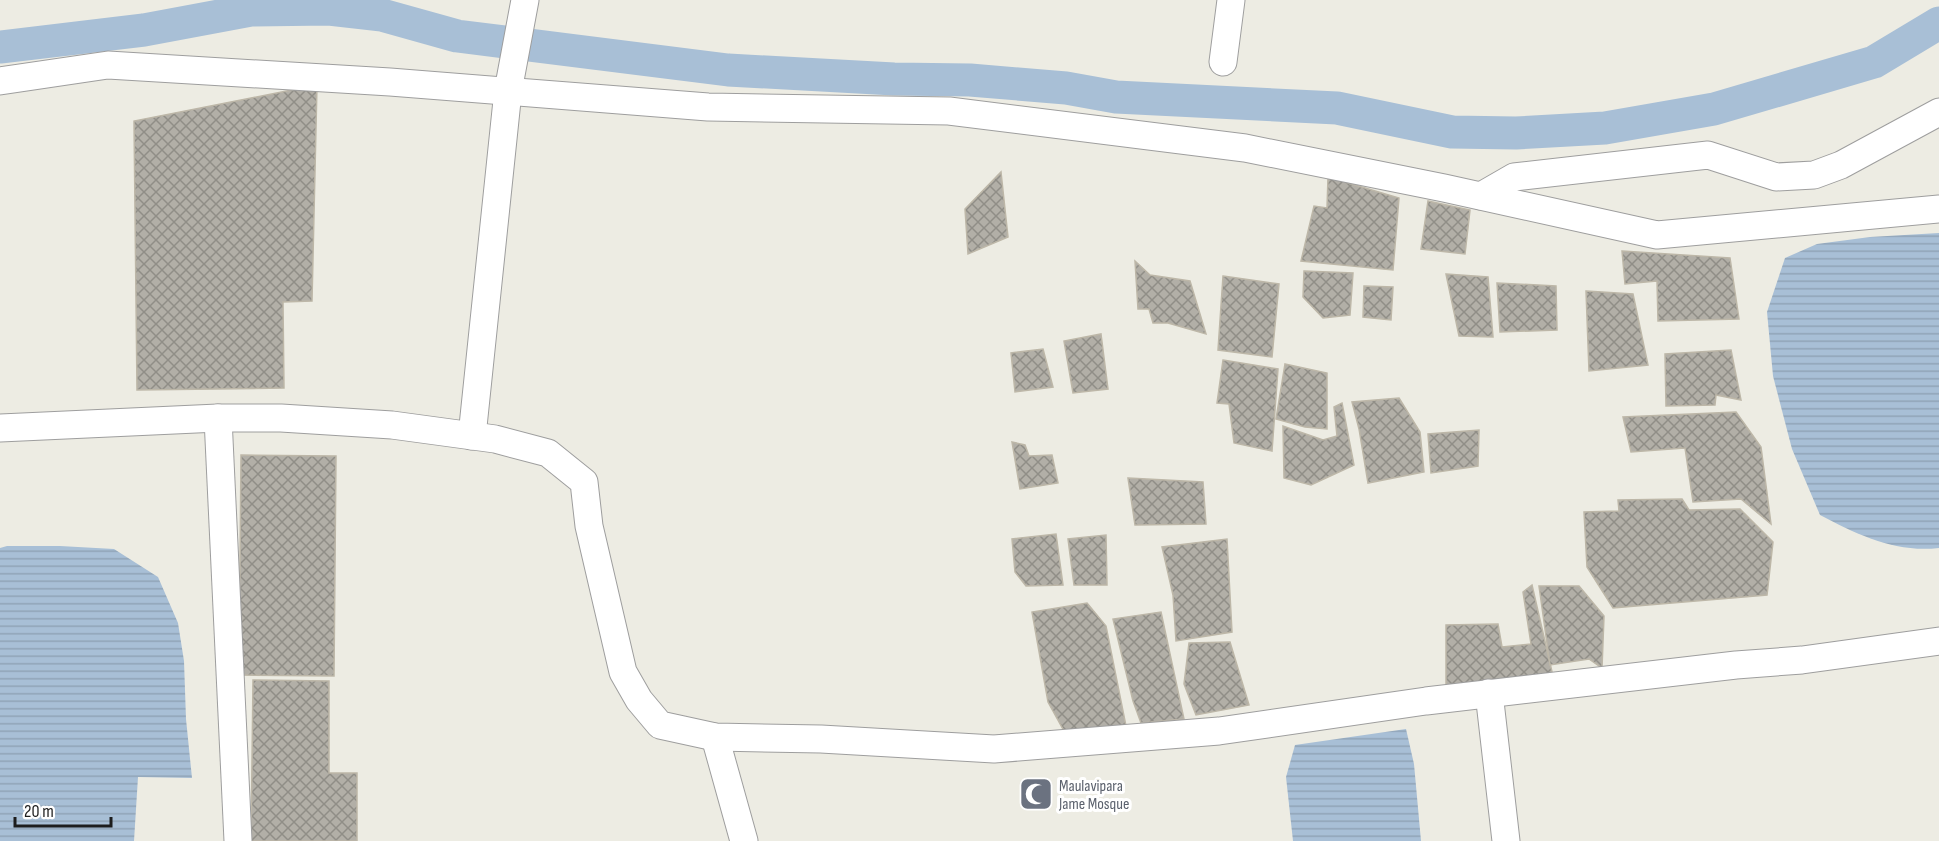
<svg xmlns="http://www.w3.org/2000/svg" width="1939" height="841" font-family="'Sofia Sans Condensed',sans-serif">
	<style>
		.water { fill: url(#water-rules) }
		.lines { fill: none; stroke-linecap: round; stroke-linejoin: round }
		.canal { stroke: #a8bfd6; stroke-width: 33 }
		.building { fill: url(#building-cross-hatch); stroke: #bdb7a8; stroke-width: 1.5 }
		.street-casing { stroke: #9e9e9e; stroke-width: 29 }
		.street { stroke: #fff; stroke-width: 27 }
		.labels { text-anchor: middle; stroke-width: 6; stroke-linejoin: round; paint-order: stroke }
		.worship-label { font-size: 16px; fill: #5b616d; stroke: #fff; text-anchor: start }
	</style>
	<defs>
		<pattern id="water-rules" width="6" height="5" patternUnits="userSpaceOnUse" patternTransform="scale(1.5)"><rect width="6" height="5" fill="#a8bfd6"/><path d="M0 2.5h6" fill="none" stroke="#90a4b7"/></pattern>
		<pattern id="building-cross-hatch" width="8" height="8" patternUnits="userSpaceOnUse" patternTransform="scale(1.5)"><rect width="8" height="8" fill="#b2afa7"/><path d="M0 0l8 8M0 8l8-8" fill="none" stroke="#908e87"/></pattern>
	</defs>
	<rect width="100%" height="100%" fill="#edece3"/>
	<g class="water">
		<path d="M1939 233V548C1895 553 1858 535 1820 515L1792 449 1773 376 1767 312 1785 258 1817 244 1870 237Z"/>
		<path d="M7 546H60L114 549 158 577 178 623 184 661 186 719 192 778 138 777 134 841H0V548Z"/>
		<path d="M1406 729 1414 764 1421 841H1293L1286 777 1295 745Z"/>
	</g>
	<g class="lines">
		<path class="canal" d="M0 47 144 30 251 10 329 9 382 15 457 36 728 70 894 79 970 80 1066 88 1116 97 1337 108 1452 132 1516 133 1605 128 1714 109 1874 62 1939 23"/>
	</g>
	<g class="building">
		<path d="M317 85 312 301 283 302 284 388 137 390 134 121Z"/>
		<path d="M1001 172 1008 237 968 254 965 209Z"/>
		<path d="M1328 177 1399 198 1393 270 1301 261 1314 206 1327 208Z"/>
		<path d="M1428 201 1470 210 1465 254 1421 249Z"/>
		<path d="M1622 251 1730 258 1739 319 1658 321 1657 281 1625 284Z"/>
		<path d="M1135 261 1150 275 1190 281 1206 334 1168 323H1153L1149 309H1138Z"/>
		<path d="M1304 271 1353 273 1350 315 1323 318 1303 297Z"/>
		<path d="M1446 274 1488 277 1493 337 1459 336Z"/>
		<path d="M1223 276 1279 284 1272 357 1218 350Z"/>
		<path d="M1497 283 1556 286 1557 330 1500 332Z"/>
		<path d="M1364 286 1393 287 1391 320 1363 317Z"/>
		<path d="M1586 291 1633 294 1648 365 1589 371Z"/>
		<path d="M1101 334 1108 389 1073 393 1064 341Z"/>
		<path d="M1043 349 1053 387 1015 392 1011 353Z"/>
		<path d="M1731 350 1741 400 1716 395 1715 405 1666 406 1665 354Z"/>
		<path d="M1223 360 1278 369 1272 451 1234 443 1229 404 1217 403Z"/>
		<path d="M1285 364 1327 373V429L1305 427 1276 419Z"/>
		<path d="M1399 398 1420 432 1424 472 1368 483 1359 429 1352 402Z"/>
		<path d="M1342 403 1354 465 1311 485 1284 478 1283 426 1323 440 1337 436 1334 407Z"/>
		<path d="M1736 412 1761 447 1771 524 1741 499 1693 502 1685 448 1631 452 1623 417Z"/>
		<path d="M1479 430 1478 466 1431 473 1428 434Z"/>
		<path d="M1012 442 1025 445 1029 456 1052 455 1058 483 1020 489Z"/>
		<path d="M241 455 336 456 334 676 239 675Z"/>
		<path d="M1128 478 1203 482 1206 524 1135 525Z"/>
		<path d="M1682 499 1689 510 1740 509 1773 542 1767 595 1613 608 1587 567 1584 512 1619 511 1618 500Z"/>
		<path d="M1056 534 1063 585 1026 586 1015 572 1012 539Z"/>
		<path d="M1106 535 1107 585H1074L1068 539Z"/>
		<path d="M1227 539 1232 632 1176 641 1173 595 1162 547Z"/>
		<path d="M1532 585 1553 676 1446 690V625L1498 624 1502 647 1531 644 1523 592Z"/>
		<path d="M1539 586H1579L1604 616 1602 668 1589 659 1550 665Z"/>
		<path d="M1087 603 1106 626 1126 726 1064 731 1048 702 1032 612Z"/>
		<path d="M1161 612 1184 719 1141 723 1133 701 1113 619Z"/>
		<path d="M1230 642 1249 705 1196 715 1184 684 1189 643Z"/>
		<path d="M253 680 329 681V773H357V841H251Z"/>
	</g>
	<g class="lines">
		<defs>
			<g id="street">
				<path d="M1223 62 1231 0"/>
				<path d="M0 81 108 65 390 82 708 107 949 111 1245 148 1444 188 1657 235 1939 209"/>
				<path d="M1481 196 1514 177 1708 155 1776 177 1814 175 1841 165 1939 112"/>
				<path d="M218 418 238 841"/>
				<path d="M0 428 218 418H281L392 425 495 439 548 453 584 482 589 526 623 672 639 700 660 725 715 737 821 739 994 749 1219 731 1426 701 1736 665 1802 660 1939 641"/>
				<path d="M472 436 508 91 525 0"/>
				<path d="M1489 693 1506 841"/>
				<path d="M715 737 744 841"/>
			</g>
		</defs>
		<use href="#street" class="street-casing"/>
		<use href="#street" class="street"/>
	</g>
	<defs>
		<symbol id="mosque-square" viewBox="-11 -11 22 22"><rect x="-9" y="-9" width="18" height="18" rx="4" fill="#6b7280" stroke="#fff"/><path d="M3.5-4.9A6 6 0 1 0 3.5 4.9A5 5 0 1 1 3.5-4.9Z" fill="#fff"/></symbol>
	</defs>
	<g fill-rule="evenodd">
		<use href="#mosque-square" x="1017" y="775" width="38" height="38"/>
	</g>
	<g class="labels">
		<g class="worship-label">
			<text x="1059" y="791">Maulavipara<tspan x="1059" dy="18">Jame Mosque</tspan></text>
		</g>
	</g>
	<path d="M15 817v9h96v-9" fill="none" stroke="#1d1d1d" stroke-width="3"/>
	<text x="24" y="817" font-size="18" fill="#1d1d1d" stroke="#ffffff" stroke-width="4.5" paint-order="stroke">20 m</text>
</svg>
